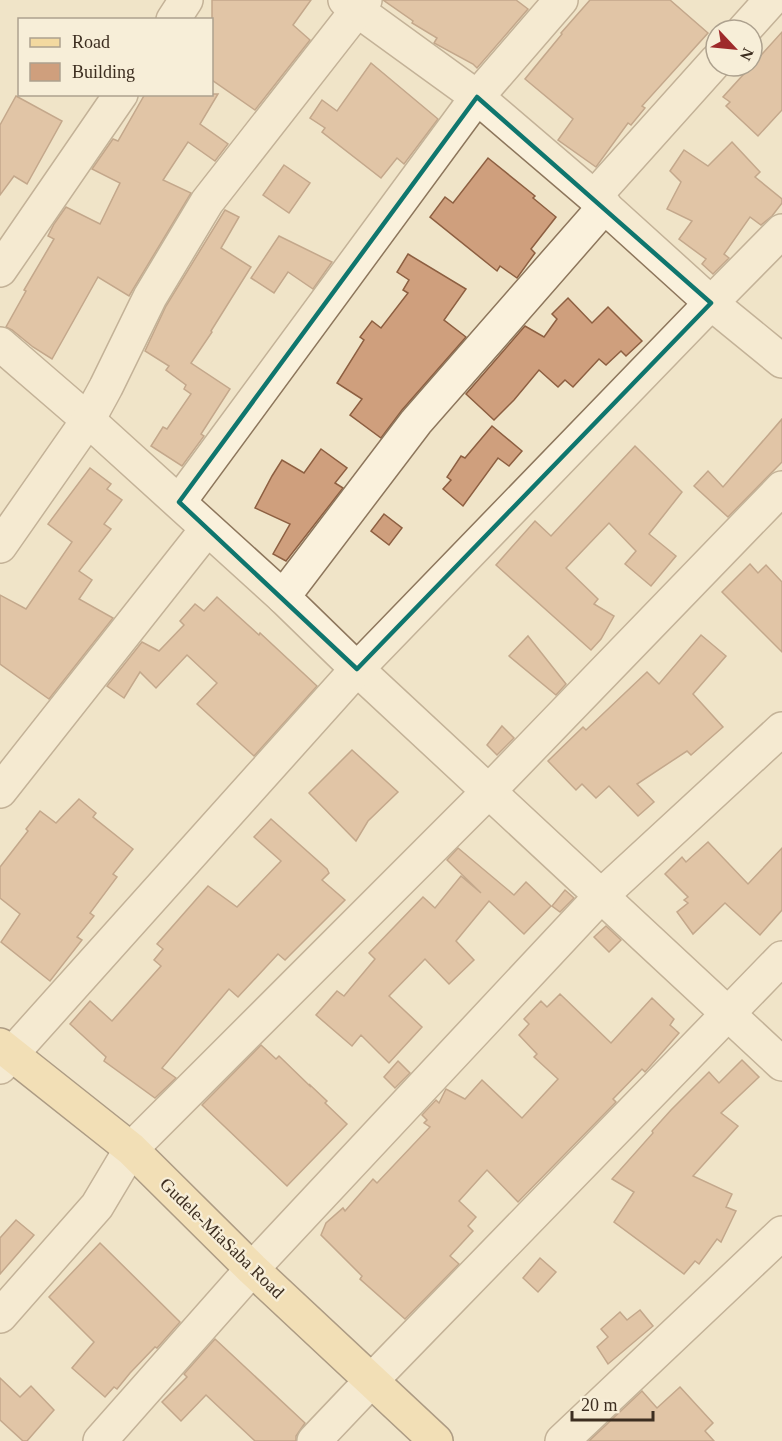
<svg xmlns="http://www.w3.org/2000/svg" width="782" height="1441" font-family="Georgia,serif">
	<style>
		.building { fill: #cf9f7d; stroke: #8d5f41; stroke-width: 1.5 }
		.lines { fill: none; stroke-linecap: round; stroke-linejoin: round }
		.minor-casing { stroke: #8d765c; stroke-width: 36 }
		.major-casing { stroke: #5b4430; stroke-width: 36 }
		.minor { stroke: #faf1dc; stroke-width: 33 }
		.major { stroke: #f3d9a0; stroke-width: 33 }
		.marked { fill: none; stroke: #0f766e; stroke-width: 4.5; stroke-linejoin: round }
		.labels { text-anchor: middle; stroke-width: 4.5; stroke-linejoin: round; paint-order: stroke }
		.street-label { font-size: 18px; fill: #3d2e20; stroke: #f7eed8 }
	</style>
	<rect width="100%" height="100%" fill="#f0e4c8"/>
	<g class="building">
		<path d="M212 0H311L293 25 310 40 255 110 212 80Z"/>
		<path d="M383 0H516L528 9 477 68 473 64 434 43 437 38 412 23 413 21Z"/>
		<path d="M590 0H670L708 33 642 106 645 108 631 125 628 123 596 167 558 140 573 119 525 79 562 34 561 33Z"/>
		<path d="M782 32V110L758 136 726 106 730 102 723 97Z"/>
		<path d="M371 63 438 119 404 164 397 158 381 178 322 132 325 128 310 118 322 100 337 111Z"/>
		<path d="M145 94H218L200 124 228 144 215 161 188 142 163 180 191 193 129 296 98 277 52 359 33 347 12 330 6 327 26 291 24 290 54 239 48 236 54 224 66 207 100 224 120 183 92 169 113 139 118 141Z"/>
		<path d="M16 96 62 121 27 184 14 176 0 195V125Z"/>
		<path d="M732 142 760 172 755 177 782 199V203L772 216 761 225 750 217 724 254 729 258 713 274 702 264 706 259 679 239 692 221 667 209 681 182 670 171 684 150 708 166Z"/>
		<path d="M488 158 535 196 533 198 556 217 531 249 535 253 517 278 500 266 497 271 430 217 445 197 453 203Z"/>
		<path d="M284 165 310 183 289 213 263 195Z"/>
		<path d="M225 210 239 217 221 248 251 267 211 331 212 332 191 363 230 389 201 434 204 436 182 466 151 446 163 427 167 429 191 394 184 389 186 385 166 370 169 366 145 351 166 306Z"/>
		<path d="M279 236 332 262 313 289 288 272 274 293 251 278Z"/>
		<path d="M408 254 466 289 444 320 466 337 402 410 381 438 350 415 362 399 337 383 364 340 360 337 372 321 381 328 408 293 403 290 409 280 397 272Z"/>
		<path d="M568 298 592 323 608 307 642 341 626 356 621 351 606 365 599 359 573 387 565 380 558 387 539 370 514 400 494 420 466 394 525 326 544 337 557 319 552 314Z"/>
		<path d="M782 419V462L728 517 694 486 708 471 723 487Z"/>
		<path d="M492 426 522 451 509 466 498 458 463 506 443 489 451 480 447 477 461 456 465 458Z"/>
		<path d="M635 446 682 492 649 534 676 556 651 586 625 564 636 551 609 523 566 568 598 599 594 604 614 616 601 639 591 650 496 565 535 521 551 536Z"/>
		<path d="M321 449 347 468 335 483 343 488 286 561 273 554 290 524 255 508 272 476 282 460 304 473Z"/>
		<path d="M90 468 111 484 107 489 122 500 104 524 111 529 79 571 92 580 79 599 113 618 49 699 0 664V595L26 609 72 542 48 524Z"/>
		<path d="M384 514 402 528 389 545 371 531Z"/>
		<path d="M750 564 758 573 766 565 782 582V652L722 592Z"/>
		<path d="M217 597 259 635 260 633 317 686 254 756 197 704 217 683 187 655 156 688 140 672 124 698 107 686 142 642 159 651 184 625 180 621 195 604 204 611Z"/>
		<path d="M701 635 726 656 693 694 723 727 691 755 687 751 637 784 654 802 638 816 609 786 596 798 582 784 576 790 548 761 583 727 586 730 647 672 659 684Z"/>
		<path d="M528 636 566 684 556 695 509 656Z"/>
		<path d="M502 726 514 738 497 755 487 745Z"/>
		<path d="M352 750 398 792 368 821 356 841 309 793Z"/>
		<path d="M79 799 96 813 93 817 133 849 113 874 117 877 90 913 94 916 77 937 82 940 50 981 1 942 20 914 0 898V867L28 831 26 829 40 811 56 823Z"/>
		<path d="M271 819 327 869 329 873 322 880 345 900 285 960 278 954 238 997 229 989 162 1068 176 1078 155 1098 104 1061 106 1057 70 1024 90 1001 112 1021 161 966 154 960 163 949 157 944 208 886 237 907 281 861 254 837Z"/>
		<path d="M708 842 748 884 782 848V910L760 935 725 903 693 934 677 912 688 903 684 900 688 897 665 874 682 857 686 862Z"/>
		<path d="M458 848 514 895 526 882 551 906 524 934 489 901 456 941 474 960 449 984 425 959 389 996 422 1027 389 1063 361 1035 352 1046 316 1015 337 991 344 996 375 959 369 953 423 897 435 908 461 876 481 893 447 860Z"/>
		<path d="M565 890 574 898 560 912 552 906Z"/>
		<path d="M606 926 621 940 609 952 594 937Z"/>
		<path d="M560 994 611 1043 652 998 674 1019 670 1025 679 1033 645 1072 642 1069 613 1099 616 1102 518 1202 487 1170 459 1201 476 1217 468 1226 473 1231 450 1256 459 1264 405 1319 360 1279 362 1276 321 1235 326 1223 343 1208 345 1211 373 1179 377 1183 430 1127 424 1123 427 1120 422 1115 436 1100 439 1103 446 1089 465 1099 482 1080 522 1118 558 1079 534 1057 537 1054 519 1035 529 1024 524 1019 541 1001 547 1007Z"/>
		<path d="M261 1045 276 1059 279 1056 310 1086V1085L327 1101 325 1103 347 1124 287 1186 202 1105Z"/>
		<path d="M742 1060 759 1077 721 1113 738 1126 693 1176 732 1194 726 1207 736 1211 721 1242 717 1239 699 1264 695 1261 684 1274 614 1222 634 1192 612 1179 653 1133 652 1131 671 1110 709 1072 719 1083Z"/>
		<path d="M398 1061 410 1073 395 1088 384 1077Z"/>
		<path d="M16 1220 34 1235 0 1274V1238Z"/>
		<path d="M100 1243 180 1322 157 1348 155 1347 130 1373 117 1389 114 1387 105 1397 72 1368 94 1342 49 1297Z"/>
		<path d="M540 1258 556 1272 538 1292 523 1278Z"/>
		<path d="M640 1310 653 1326 608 1364 597 1347 608 1337 601 1329 620 1312 627 1320Z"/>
		<path d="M215 1339 305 1423 296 1436V1441H255L206 1395 181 1421 162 1402 187 1377 184 1374Z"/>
		<path d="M0 1378 20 1397 31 1386 54 1410 27 1441H23L0 1420Z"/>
		<path d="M680 1387 713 1423 705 1431 714 1441H589L642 1391 657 1408Z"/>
	</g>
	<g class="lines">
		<defs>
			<g id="minor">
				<path d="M345 0 357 10 477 97 594 197 711 303 782 361"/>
				<path d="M173 20 186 0"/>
				<path d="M744 30 771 0"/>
				<path d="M594 197 716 61"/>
				<path d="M0 270 121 94"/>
				<path d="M0 344 88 420 283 597 357 669 782 1064"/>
				<path d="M179 502 477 97 561 0"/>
				<path d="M0 546 88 420 106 387 150 297 207 202 365 0"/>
				<path d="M283 597 416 422 605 206"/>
				<path d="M0 791 207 529"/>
				<path d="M0 1067 357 669 711 303 782 231"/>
				<path d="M0 1316 97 1206 131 1149 489 791 782 488"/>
				<path d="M100 1441 252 1269 601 896 782 729"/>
				<path d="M314 1441 371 1381 782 958"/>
				<path d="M562 1441 782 1233"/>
			</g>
			<path id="major" d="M0 1045 131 1149 252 1269 436 1441"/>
		</defs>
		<use href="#minor" class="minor-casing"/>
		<use href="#major" class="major-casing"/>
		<use href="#minor" class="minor"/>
		<use href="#major" class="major"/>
	</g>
	<path d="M0 0H782V1441H0ZM477 97 711 303 357 669 179 502Z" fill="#f0e4c8" fill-opacity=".55" fill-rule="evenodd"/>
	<path class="marked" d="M477 97 711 303 357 669 179 502Z"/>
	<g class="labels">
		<g class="street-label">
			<text transform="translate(222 1238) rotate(44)" y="6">Gudele-MiaSaba Road</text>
		</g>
	</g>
	<rect x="18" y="18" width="195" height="78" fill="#f7eed8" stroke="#ada18e" stroke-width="1.5"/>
	<rect x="30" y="38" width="30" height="9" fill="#f3d9a0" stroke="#ada18e" stroke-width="1.5"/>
	<text x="72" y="48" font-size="18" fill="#3d2e20">Road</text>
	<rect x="30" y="63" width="30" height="18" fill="#cf9f7d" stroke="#ada18e" stroke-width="1.5"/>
	<text x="72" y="78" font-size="18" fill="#3d2e20">Building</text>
	<g transform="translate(734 48) rotate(116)"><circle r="28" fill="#f7eed8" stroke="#ada18e" stroke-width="1.5"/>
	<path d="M0-4.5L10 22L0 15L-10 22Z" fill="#9e2a2b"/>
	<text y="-9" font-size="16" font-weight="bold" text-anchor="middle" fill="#3d2e20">N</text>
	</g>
	<path d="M572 1411v9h81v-9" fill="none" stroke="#3d2e20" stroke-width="3"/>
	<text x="581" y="1411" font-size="18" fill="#3d2e20" stroke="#f7eed8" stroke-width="4.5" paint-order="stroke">20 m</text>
</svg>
